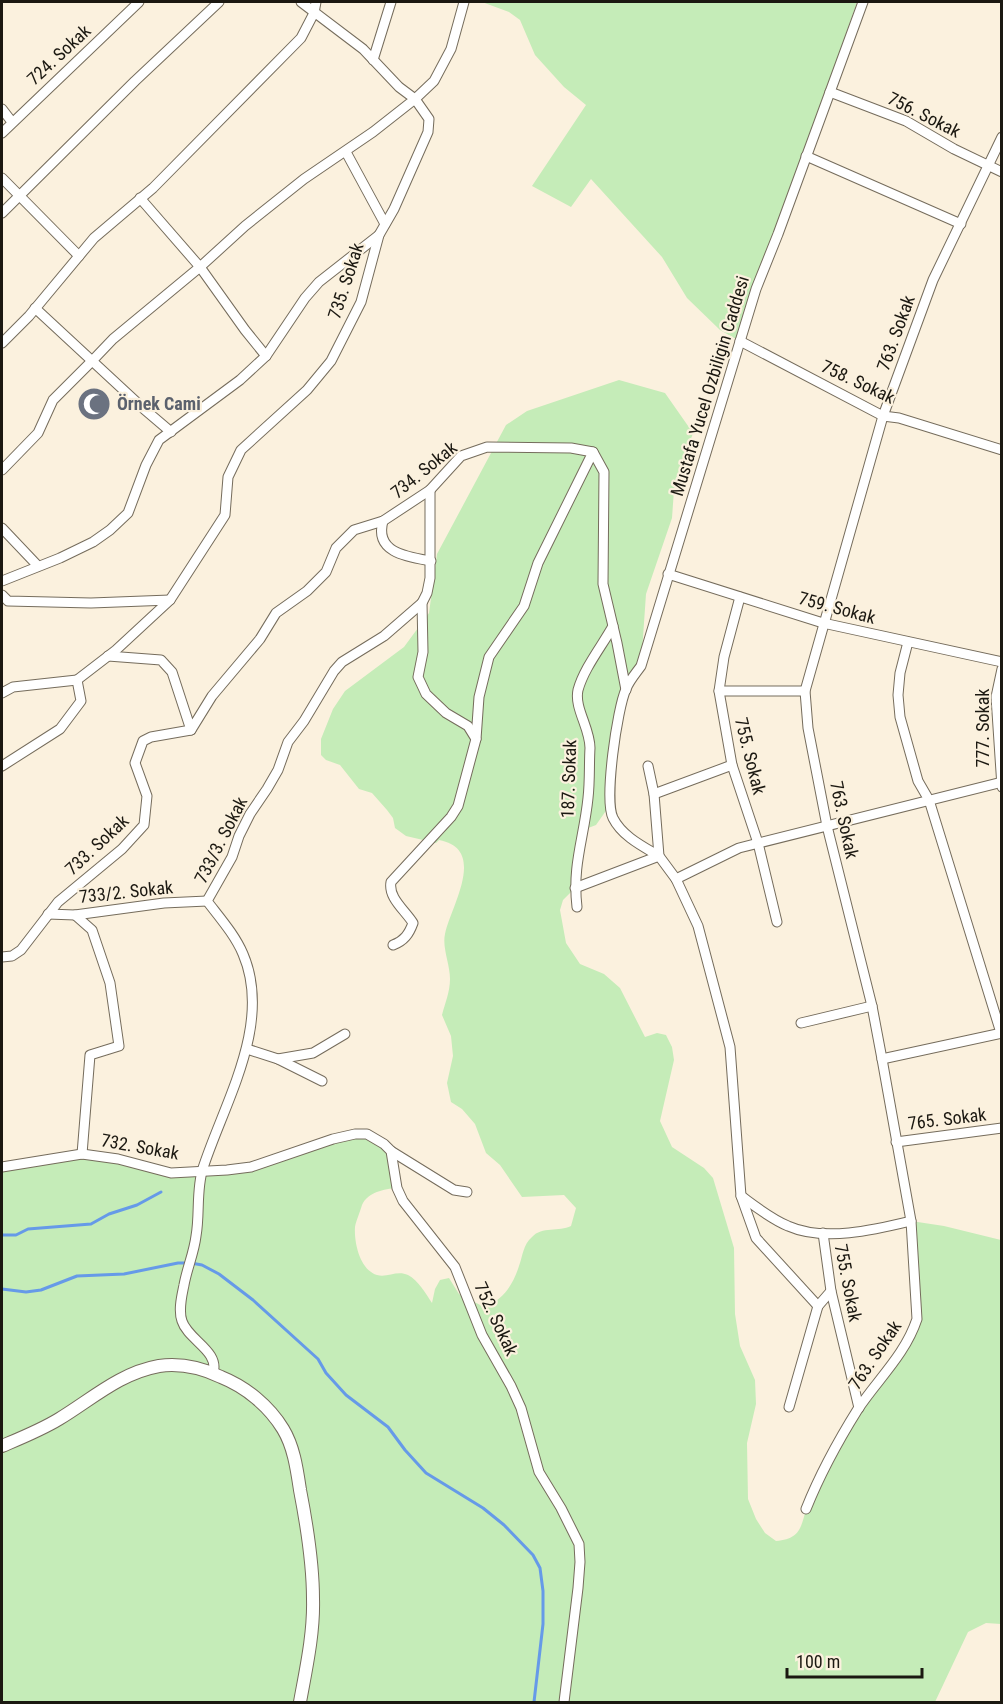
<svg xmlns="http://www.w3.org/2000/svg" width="1003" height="1704" font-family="'Roboto Condensed',sans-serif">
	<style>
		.green { fill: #c5ecb8 }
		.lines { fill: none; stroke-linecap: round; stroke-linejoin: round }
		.stream { stroke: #669ae8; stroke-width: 3 }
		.minor-casing { stroke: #756c5c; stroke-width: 11 }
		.tertiary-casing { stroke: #756c5c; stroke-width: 14 }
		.minor { stroke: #fff; stroke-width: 9 }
		.tertiary { stroke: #fff; stroke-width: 12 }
		.labels { text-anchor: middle; stroke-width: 4.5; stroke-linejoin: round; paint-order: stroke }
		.street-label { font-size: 18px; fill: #1b1811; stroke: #fbf1de }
		.worship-label { font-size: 18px; font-weight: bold; fill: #5b616d; stroke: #fbf1de; text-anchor: start }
	</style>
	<rect width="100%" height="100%" fill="#fbf1de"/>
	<g class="green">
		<path d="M482 2H857L811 134 744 311 736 339 720 330 687 298 662 257 591 179 571 207 532 186 586 105 564 87 535 55 520 20 509 12Z"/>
		<path d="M619 380 665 393 693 433 674 490 672 518 646 594 641 666 626 690 610 805 596 825 583 830 575 888 563 900 560 910 566 943 580 964 604 974 620 988 645 1037 657 1033 666 1035 672 1047 674 1060 660 1121 672 1147 704 1168 713 1178 734 1248 735 1314 740 1346 755 1380 756 1404 747 1443 748 1499 756 1519 765 1533 776 1541C799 1539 801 1529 806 1509 808 1502 813 1494 815 1486L917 1319 911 1221 944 1226 1001 1240V1624L986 1623 968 1632 935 1702H2V1167L82 1154 146 1168 227 1170 355 1134 384 1144 397 1188C384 1189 368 1192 362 1205 360 1212 356 1221 355 1227 354 1243 360 1270 377 1275 387 1278 397 1270 408 1275 418 1280 426 1294 432 1303L435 1289 440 1280 449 1278 459 1294 484 1307C503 1300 513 1285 519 1266 523 1255 523 1245 532 1237 542 1226 559 1232 571 1226L576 1208 564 1195 522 1197 500 1165 486 1153 475 1124 462 1109 451 1102 447 1083 453 1056 451 1036 442 1015C445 1003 450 992 450 979 450 964 442 948 445 934 451 906 488 849 439 840L436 843 406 836 395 828 393 818 387 810 372 793 359 789 340 765 326 760 321 755V739L333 709 345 691 404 647 429 613 437 554 506 425 527 411Z"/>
	</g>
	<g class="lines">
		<g class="stream">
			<path d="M2 1235H16L28 1229 91 1224 109 1214 137 1205 161 1192"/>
			<path d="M2 1289 26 1292 41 1290 77 1276 124 1274 178 1263H191L202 1265 219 1274 253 1300 318 1359 326 1373 346 1395 388 1427 405 1450 426 1473 483 1508 504 1525 533 1555 540 1568 543 1591V1624L534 1702"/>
		</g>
		<defs>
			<g id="minor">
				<path d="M373 60 391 2"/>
				<path d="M830 92 906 121 954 149 1002 172"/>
				<path d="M2 109 12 122"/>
				<path d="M2 133 139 2"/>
				<path d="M346 152 385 224"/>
				<path d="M806 156 961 224"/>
				<path d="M2 178 79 256"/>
				<path d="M2 213 135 81 219 2"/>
				<path d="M35 308 144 409 171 432"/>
				<path d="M740 341 883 416 899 418 1002 450"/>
				<path d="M2 343 29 316 94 238 153 188 301 38 314 13 316 2"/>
				<path d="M266 356 245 330 200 267 245 226 304 179 373 132 415 99 399 87 363 49 301 2"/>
				<path d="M2 470 38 433 53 400 92 361 113 339 200 267 140 198"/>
				<path d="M430 490V578L427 593 422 603 423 652 418 677 426 694 446 713 468 726 476 739"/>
				<path d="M383 521C374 553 408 557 431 561"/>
				<path d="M2 528 38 566"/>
				<path d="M668 574 823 623 1002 662"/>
				<path d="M2 581 60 558 93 542 110 530 128 513 146 465 159 440 240 380 266 356 305 298 319 282 379 235"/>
				<path d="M2 595 8 601 91 603 170 600"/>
				<path d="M740 597 724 657 719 691 732 765 758 843 777 922"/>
				<path d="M908 642 900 673 898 695 900 717 918 781 929 800 1001 1033"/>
				<path d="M108 656 161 660 172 672 191 730 212 696 260 639 276 613 307 591 326 572 336 548 354 530 383 521 430 490 461 456 487 447 571 448 593 452 604 472 603 584 617 643 626 690"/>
				<path d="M1002 669 996 697 1002 787"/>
				<path d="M719 691H805"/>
				<path d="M2 693 13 687 77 680"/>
				<path d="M2 766 60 729 81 701 77 680 116 650 170 600 225 515 228 477 241 450 307 390 331 361 361 302 379 235 394 209 428 132 429 119 415 99 434 81 451 49 464 2"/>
				<path d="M648 766 654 794 659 856 676 879 698 926 730 1047 741 1196 756 1238 818 1306 831 1291"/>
				<path d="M654 794 732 765"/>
				<path d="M659 856C642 846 622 836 613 818 604 800 617 709 626 689 629 681 636 673 641 666L756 289 778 234 863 2"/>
				<path d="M676 879 739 848 1002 782"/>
				<path d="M575 888 659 856"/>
				<path d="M577 907C572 865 584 838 588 798 590 781 589 764 590 748 590 728 574 708 578 690 584 668 602 646 613 626"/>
				<path d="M48 914 75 915 164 903 207 901"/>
				<path d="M75 915 92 930 110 983 119 1046 90 1055 82 1154"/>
				<path d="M393 945C404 941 409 934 413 923 405 910 388 898 391 882L451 817 458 806 476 739 479 697 489 657 524 606 538 563 593 452"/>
				<path d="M2 957 12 956 21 950 58 902 122 849 144 825 147 796 135 763 143 741 151 737 191 730"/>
				<path d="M801 1023 872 1006"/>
				<path d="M247 1049 278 1059 322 1081"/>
				<path d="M278 1059 313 1053 345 1034"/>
				<path d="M882 1059 1002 1033"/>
				<path d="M896 1142 1002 1128"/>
				<path d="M391 1151 454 1190 467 1192"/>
				<path d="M2 1167 82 1154 118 1159 171 1173 227 1170 251 1167 333 1139 355 1134H367L384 1144 391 1151 397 1188 403 1201 455 1267 482 1335 511 1386 521 1408 539 1472 561 1508 579 1544 580 1562 578 1588 564 1702"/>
				<path d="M741 1196C756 1207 771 1219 788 1226 824 1242 874 1230 911 1221"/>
				<path d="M823 1233 831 1291 859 1408"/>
				<path d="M213 1373C220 1351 188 1340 182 1321 178 1310 182 1295 184 1285 187 1268 194 1253 196 1236 200 1214 196 1189 203 1168 224 1103 273 1024 243 954 235 935 220 918 207 901L232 857 239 836 250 814 267 789 278 770 288 742 304 721 334 671 342 662 384 636 422 603"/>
				<path d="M789 1407 818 1306"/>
				<path d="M806 1509C820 1474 838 1441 858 1409 878 1379 905 1355 917 1319L911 1221 882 1059 872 1006 827 826 808 728 805 691 883 416 933 280 1002 137"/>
			</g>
			<path id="tertiary" d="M2 1446C21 1438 41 1430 59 1419 92 1399 120 1373 159 1366 181 1363 202 1368 221 1377 246 1387 269 1406 283 1429 294 1447 297 1470 300 1490 307 1526 313 1562 313 1599 314 1633 306 1669 300 1702"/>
		</defs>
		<use href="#minor" class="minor-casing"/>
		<use href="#tertiary" class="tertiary-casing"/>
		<use href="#minor" class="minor"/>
		<use href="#tertiary" class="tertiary"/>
	</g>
	<defs>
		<symbol id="mosque-disc" viewBox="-11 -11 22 22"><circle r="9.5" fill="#6b7280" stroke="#fbf1de"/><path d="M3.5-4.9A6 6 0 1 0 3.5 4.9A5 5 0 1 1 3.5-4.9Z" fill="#fff"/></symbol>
	</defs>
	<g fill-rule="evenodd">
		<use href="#mosque-disc" x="75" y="385" width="38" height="38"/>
	</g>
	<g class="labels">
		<g class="street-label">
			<text transform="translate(59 55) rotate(-43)" y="6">724. Sokak</text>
			<text transform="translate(924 115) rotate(27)" y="6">756. Sokak</text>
			<text transform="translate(346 281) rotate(-72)" y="6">735. Sokak</text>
			<text transform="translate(896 333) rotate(-70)" y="6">763. Sokak</text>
			<text transform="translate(858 382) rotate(25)" y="6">758. Sokak</text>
			<text transform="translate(710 386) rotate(-73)" y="6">Mustafa Yucel Ozbiligin Caddesi</text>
			<text transform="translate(424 470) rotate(-39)" y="6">734. Sokak</text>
			<text transform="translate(837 608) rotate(15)" y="6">759. Sokak</text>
			<text transform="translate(983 728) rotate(-90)" y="6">777. Sokak</text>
			<text transform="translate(750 756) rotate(76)" y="6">755. Sokak</text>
			<text transform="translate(569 779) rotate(-88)" y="6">187. Sokak</text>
			<text transform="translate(844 820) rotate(78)" y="6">763. Sokak</text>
			<text transform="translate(221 840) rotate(-63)" y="6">733/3. Sokak</text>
			<text transform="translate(97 845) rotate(-43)" y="6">733. Sokak</text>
			<text transform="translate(126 892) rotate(-6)" y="6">733/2. Sokak</text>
			<text transform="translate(947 1119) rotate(-7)" y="6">765. Sokak</text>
			<text transform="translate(140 1147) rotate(10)" y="6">732. Sokak</text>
			<text transform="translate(848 1283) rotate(79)" y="6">755. Sokak</text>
			<text transform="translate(496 1319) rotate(65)" y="6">752. Sokak</text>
			<text transform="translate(875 1355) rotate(-56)" y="6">763. Sokak</text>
		</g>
		<g class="worship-label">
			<text x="117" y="410">Örnek Cami</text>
		</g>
	</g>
	<rect width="1003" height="1704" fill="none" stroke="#1b1811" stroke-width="6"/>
	<path d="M787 1668v9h135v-9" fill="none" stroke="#1b1811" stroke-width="3"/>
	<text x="796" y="1668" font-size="18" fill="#1b1811" stroke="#fbf1de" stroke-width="4.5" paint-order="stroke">100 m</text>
</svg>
